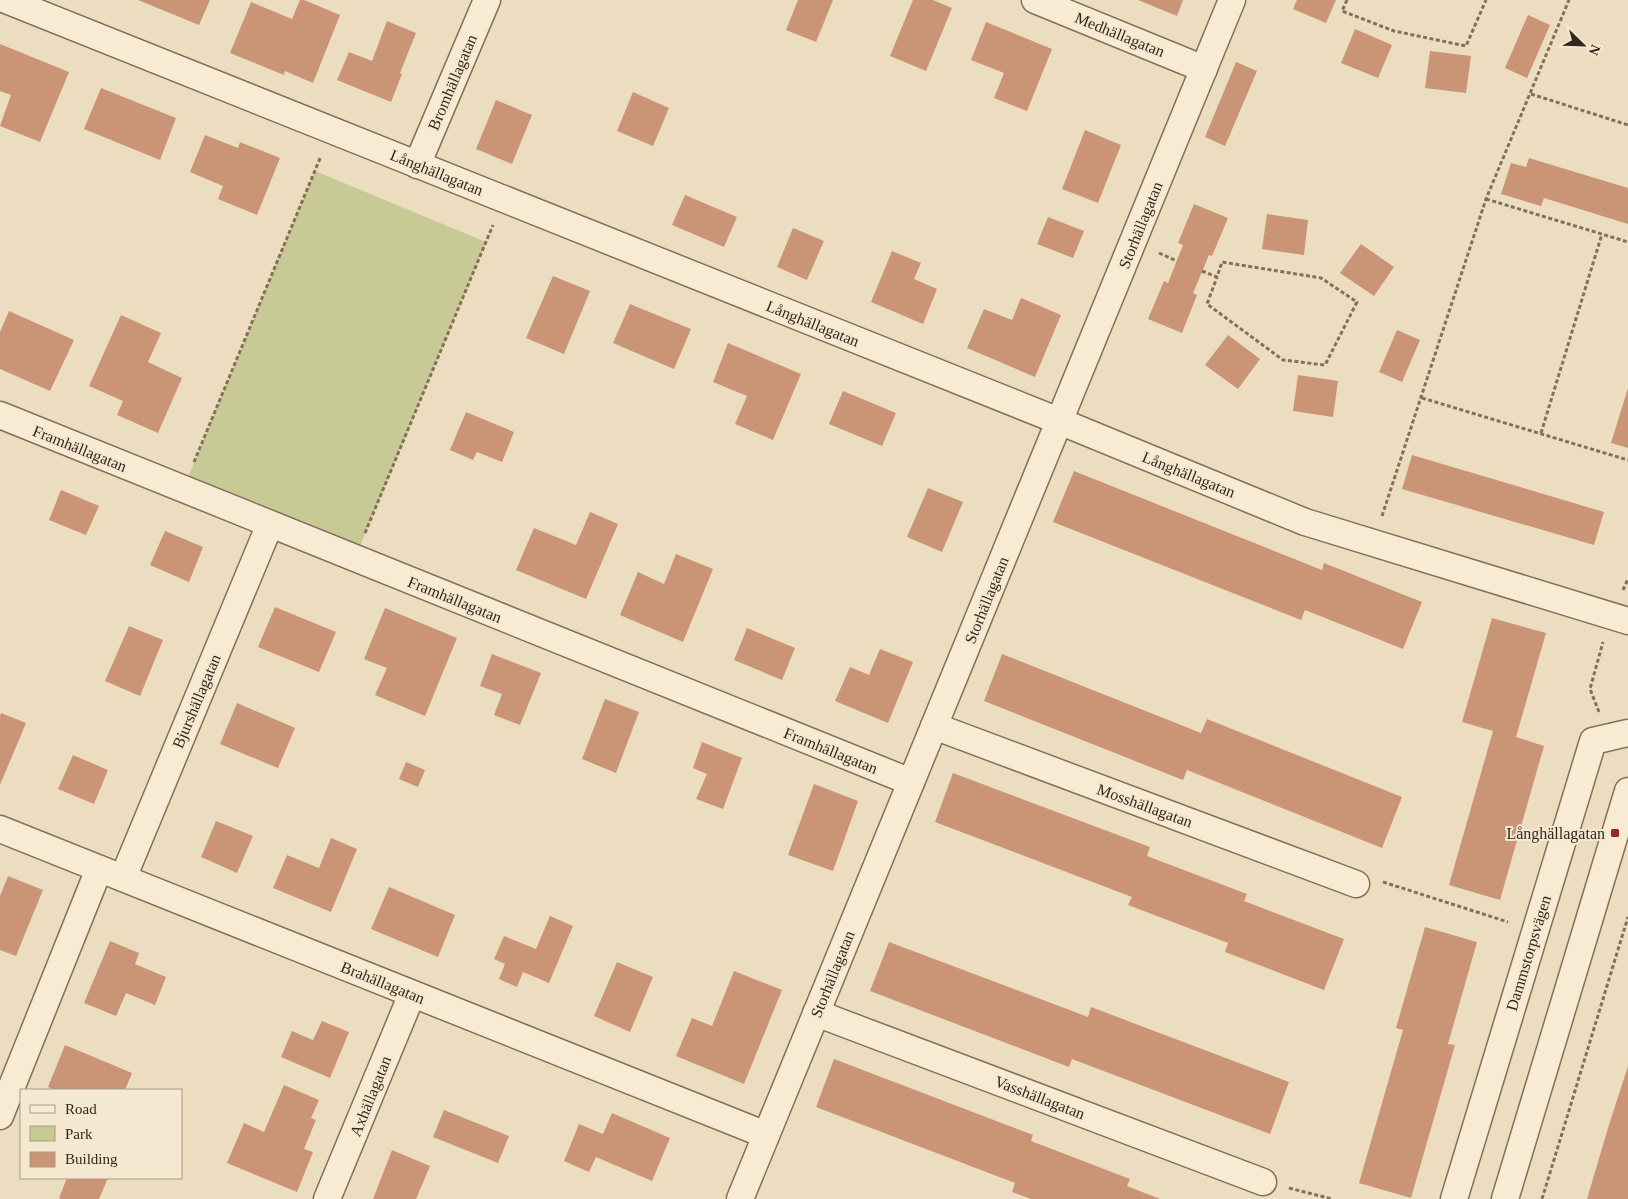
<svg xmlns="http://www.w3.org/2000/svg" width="1628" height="1199" font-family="'Times New Roman',serif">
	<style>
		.green { fill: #c7ca95 }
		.building { fill: #ca9577 }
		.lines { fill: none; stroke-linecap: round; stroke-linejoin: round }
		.minor-casing { stroke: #866e59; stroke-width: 29 }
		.path { stroke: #866e59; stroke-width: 3; stroke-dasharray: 4 2.5; stroke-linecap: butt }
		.minor { stroke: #f8ebd3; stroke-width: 26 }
		.poi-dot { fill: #932a30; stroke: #f4e8d0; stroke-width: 2 }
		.labels { text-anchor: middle; stroke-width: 4; stroke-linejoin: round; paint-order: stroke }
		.street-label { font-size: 16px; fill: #35271d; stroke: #f4e8d0 }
		.poi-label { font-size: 16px; fill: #35271d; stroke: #f4e8d0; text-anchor: end }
	</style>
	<rect width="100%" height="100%" fill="#edddc0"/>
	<path class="green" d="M315 171 486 242 355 558 183 489Z"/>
	<g class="building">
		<path d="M138 0H210L199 25Z"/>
		<path d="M300 0H304L340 15 313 83 285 71 284 75 230 53 251 2 292 19Z"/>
		<path d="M798 0H833L816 42 786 30Z"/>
		<path d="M913 0H933L952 8 926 71 890 56Z"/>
		<path d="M1138 0H1183L1177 16Z"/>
		<path d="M1297 0H1336L1326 23 1293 9Z"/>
		<path d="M1528 15 1550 25 1527 78 1505 68Z"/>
		<path d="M387 21 416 33 400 73 402 74 391 102 337 80 349 52 372 61Z"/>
		<path d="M986 22 1052 49 1027 111 994 98 1004 73 971 60Z"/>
		<path d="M1355 29 1392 45 1378 78 1341 63Z"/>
		<path d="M0 44 69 72 40 142 0 126 11 95 0 91Z"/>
		<path d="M1430 51 1471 56 1466 93 1425 88Z"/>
		<path d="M1236 62 1257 71 1225 146 1205 137Z"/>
		<path d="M101 88 176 118 160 160 84 129Z"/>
		<path d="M633 92 669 108 653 146 617 131Z"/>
		<path d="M496 100 532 115 512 164 476 149Z"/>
		<path d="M1085 130 1121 145 1098 203 1062 189Z"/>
		<path d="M205 135 238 148 240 142 280 158 257 215 218 199 223 186 190 172Z"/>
		<path d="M1529 158 1628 188V224L1544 198 1541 206 1501 194 1511 163 1526 167Z"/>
		<path d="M685 195 737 217 724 247 672 225Z"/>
		<path d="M1194 204 1228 218 1212 256 1209 255 1193 293 1197 295 1182 333 1148 319 1164 281 1168 283 1183 245 1178 243Z"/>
		<path d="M1267 214 1308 220 1304 255 1262 249Z"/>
		<path d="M1048 217 1084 231 1073 258 1037 244Z"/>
		<path d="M793 228 824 241 807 280 777 267Z"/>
		<path d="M1361 244 1394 267 1374 296 1340 273Z"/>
		<path d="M892 251 921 263 914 279 937 289 923 324 871 302Z"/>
		<path d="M553 276 590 291 564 354 526 338Z"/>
		<path d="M1021 298 1061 315 1035 377 967 348 984 309 1012 320Z"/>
		<path d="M630 304 691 329 674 369 613 343Z"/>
		<path d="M9 311 74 340 50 391 0 369V332Z"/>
		<path d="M121 315 161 333 148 362 182 378 158 433 117 415 123 401 89 386Z"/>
		<path d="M1397 330 1420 340 1402 382 1379 372Z"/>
		<path d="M1228 335 1260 359 1238 389 1205 365Z"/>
		<path d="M728 343 801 374 773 440 735 424 747 396 713 382Z"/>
		<path d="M1298 375 1338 381 1333 417 1293 411Z"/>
		<path d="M1628 388V448L1611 443Z"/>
		<path d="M843 391 896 413 882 446 829 424Z"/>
		<path d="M466 412 514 432 502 462 477 452 473 460 450 450Z"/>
		<path d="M1412 455 1604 512 1594 545 1402 489Z"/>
		<path d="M1074 471 1322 570 1324 563 1422 602 1403 649 1305 610 1301 620 1053 522Z"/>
		<path d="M928 488 963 502 942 552 907 537Z"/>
		<path d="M61 490 99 506 86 535 49 520Z"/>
		<path d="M590 512 618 524 586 599 516 570 534 528 576 545Z"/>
		<path d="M165 531 203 547 189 582 150 565Z"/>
		<path d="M676 554 713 569 683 642 620 615 638 572 664 584Z"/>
		<path d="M275 607 336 632 319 672 258 647Z"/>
		<path d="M385 608 457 638 425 716 375 695 387 668 364 659Z"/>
		<path d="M1492 618 1546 633 1516 737 1544 746 1500 900 1449 885 1493 731 1462 722Z"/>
		<path d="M129 626 163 640 140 696 105 681Z"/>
		<path d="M747 628 795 648 782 680 734 660Z"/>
		<path d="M880 649 913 662 888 723 835 701 850 667 869 675Z"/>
		<path d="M492 654 541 673 520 725 494 715 502 694 480 686Z"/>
		<path d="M1002 654 1201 733 1207 719 1402 797 1382 848 1187 770 1183 780 984 701Z"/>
		<path d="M605 699 639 712 616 773 582 759Z"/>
		<path d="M237 703 295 728 278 768 220 744Z"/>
		<path d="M1 713 26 723 0 785V716Z"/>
		<path d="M702 742 742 758 723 809 696 799 707 774 693 768Z"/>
		<path d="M73 755 108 770 94 804 58 789Z"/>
		<path d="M406 762 425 770 418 787 399 779Z"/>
		<path d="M953 773 1150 847 1147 856 1247 894 1244 901 1344 939 1324 990 1225 952 1228 943 1128 905 1132 897 935 822Z"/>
		<path d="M814 784 858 801 833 871 788 855Z"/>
		<path d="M216 821 253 836 237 873 201 857Z"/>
		<path d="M331 838 357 849 331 912 273 888 287 855 319 868Z"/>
		<path d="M8 876 43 890 16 956 0 950V896Z"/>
		<path d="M389 887 455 915 438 957 371 929Z"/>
		<path d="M550 916 573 926 549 983 523 972 517 987 499 979 505 964 494 959 504 936 536 949Z"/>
		<path d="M1425 927 1477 942 1448 1044 1455 1045 1411 1198 1359 1183 1403 1030 1396 1028Z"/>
		<path d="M110 941 139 953 135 964 166 977 155 1005 126 993 116 1016 84 1003Z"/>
		<path d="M889 942 1088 1017 1091 1007 1289 1082 1270 1134 1072 1059 1069 1067 870 991Z"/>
		<path d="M617 962 653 977 630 1032 594 1016Z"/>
		<path d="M734 971 782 990 744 1084 676 1056 692 1018 712 1026Z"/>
		<path d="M322 1021 349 1032 330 1078 281 1057 292 1031 313 1040Z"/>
		<path d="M65 1045 132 1073 125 1090H56L48 1087Z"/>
		<path d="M834 1059 1033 1135 1031 1141 1130 1179 1127 1186 1160 1199H1031L1012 1192 1015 1183 816 1107Z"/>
		<path d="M1628 1066V1199H1587L1608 1128Z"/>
		<path d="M284 1085 319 1100 311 1118 316 1120 304 1149 313 1152 297 1192 227 1163 244 1123 264 1132Z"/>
		<path d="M444 1110 509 1136 498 1163 433 1137Z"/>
		<path d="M612 1113 670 1138 652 1181 596 1157 589 1172 564 1161 579 1124 603 1134Z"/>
		<path d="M392 1150 430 1166 416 1199H373Z"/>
		<path d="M67 1178H108L99 1199H61L59 1198Z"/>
	</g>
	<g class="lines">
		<defs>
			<g id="minor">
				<path d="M6 0 1059 421 1305 522 1628 621"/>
				<path d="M1035 0 1204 69"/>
				<path d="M417 165 487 0"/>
				<path d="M0 415 911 782"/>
				<path d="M934 726 1356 884"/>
				<path d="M0 829 766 1135"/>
				<path d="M123 878 270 524"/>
				<path d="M816 1013 1263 1182"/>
				<path d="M0 1116 99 869"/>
				<path d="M327 1199 412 994"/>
				<path d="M740 1199 1232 0"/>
				<path d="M1454 1199 1593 741 1628 733"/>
				<path d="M1505 1199 1628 791"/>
			</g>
		</defs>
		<use href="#minor" class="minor-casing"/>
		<g class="path">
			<path d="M1347 0 1342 11 1394 31 1466 46 1486 0"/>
			<path d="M1531 94 1628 125"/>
			<path d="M1486 199 1628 242"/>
			<path d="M1159 253 1177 261"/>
			<path d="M1202 271 1217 277 1222 262 1321 278 1357 302 1325 365 1283 360 1207 304 1217 277"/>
			<path d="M1422 398 1628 460"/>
			<path d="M1541 433 1602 234"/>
			<path d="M194 462 321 156"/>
			<path d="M1382 516 1486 199 1569 0"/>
			<path d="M365 533 493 225"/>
			<path d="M1623 590 1628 579"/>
			<path d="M1599 712 1590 689 1603 642"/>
			<path d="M1383 882 1508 922"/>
			<path d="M1289 1188 1332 1199"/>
			<path d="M1542 1199 1628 917"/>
		</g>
		<use href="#minor" class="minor"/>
	</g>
	<rect class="poi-dot" x="1610" y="828" width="10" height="10" rx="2.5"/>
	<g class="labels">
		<g class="street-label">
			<text transform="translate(1120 34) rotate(22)" y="6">Medhällagatan</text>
			<text transform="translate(452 82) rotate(-67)" y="6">Bromhällagatan</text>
			<text transform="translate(437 172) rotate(22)" y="6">Långhällagatan</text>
			<text transform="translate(1140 225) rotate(-68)" y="6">Storhällagatan</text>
			<text transform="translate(813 323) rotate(22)" y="6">Långhällagatan</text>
			<text transform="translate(80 448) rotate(22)" y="6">Framhällagatan</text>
			<text transform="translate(1189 474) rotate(22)" y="6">Långhällagatan</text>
			<text transform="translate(455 599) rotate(22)" y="6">Framhällagatan</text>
			<text transform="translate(986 600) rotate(-68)" y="6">Storhällagatan</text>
			<text transform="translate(196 701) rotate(-67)" y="6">Bjurshällagatan</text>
			<text transform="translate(831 750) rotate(22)" y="6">Framhällagatan</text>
			<text transform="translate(1145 805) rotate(20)" y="6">Mosshällagatan</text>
			<text transform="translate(1528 953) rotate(-73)" y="6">Dammstorpsvägen</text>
			<text transform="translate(832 974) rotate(-68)" y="6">Storhällagatan</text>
			<text transform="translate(383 982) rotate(22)" y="6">Brahällagatan</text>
			<text transform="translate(370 1096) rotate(-68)" y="6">Axhällagatan</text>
			<text transform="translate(1040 1097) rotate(21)" y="6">Vasshällagatan</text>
		</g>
		<g class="poi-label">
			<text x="1605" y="839">Långhällagatan</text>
		</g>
	</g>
	<rect x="20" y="1089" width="162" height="90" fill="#f4e8d0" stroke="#a89b88"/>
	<rect x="30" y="1105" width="25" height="8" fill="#f8ebd3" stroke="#a89b88"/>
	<text x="65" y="1114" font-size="15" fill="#35271d">Road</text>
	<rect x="30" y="1126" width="25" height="15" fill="#c7ca95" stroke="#a89b88"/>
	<text x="65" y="1139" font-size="15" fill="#35271d">Park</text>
	<rect x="30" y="1152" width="25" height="15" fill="#ca9577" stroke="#a89b88"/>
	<text x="65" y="1164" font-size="15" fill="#35271d">Building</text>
	<g transform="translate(1583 45) rotate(113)" stroke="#f4e8d0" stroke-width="4" paint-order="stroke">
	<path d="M0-4L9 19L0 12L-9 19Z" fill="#35271d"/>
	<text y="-8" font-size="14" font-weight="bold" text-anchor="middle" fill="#35271d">N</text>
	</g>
</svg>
